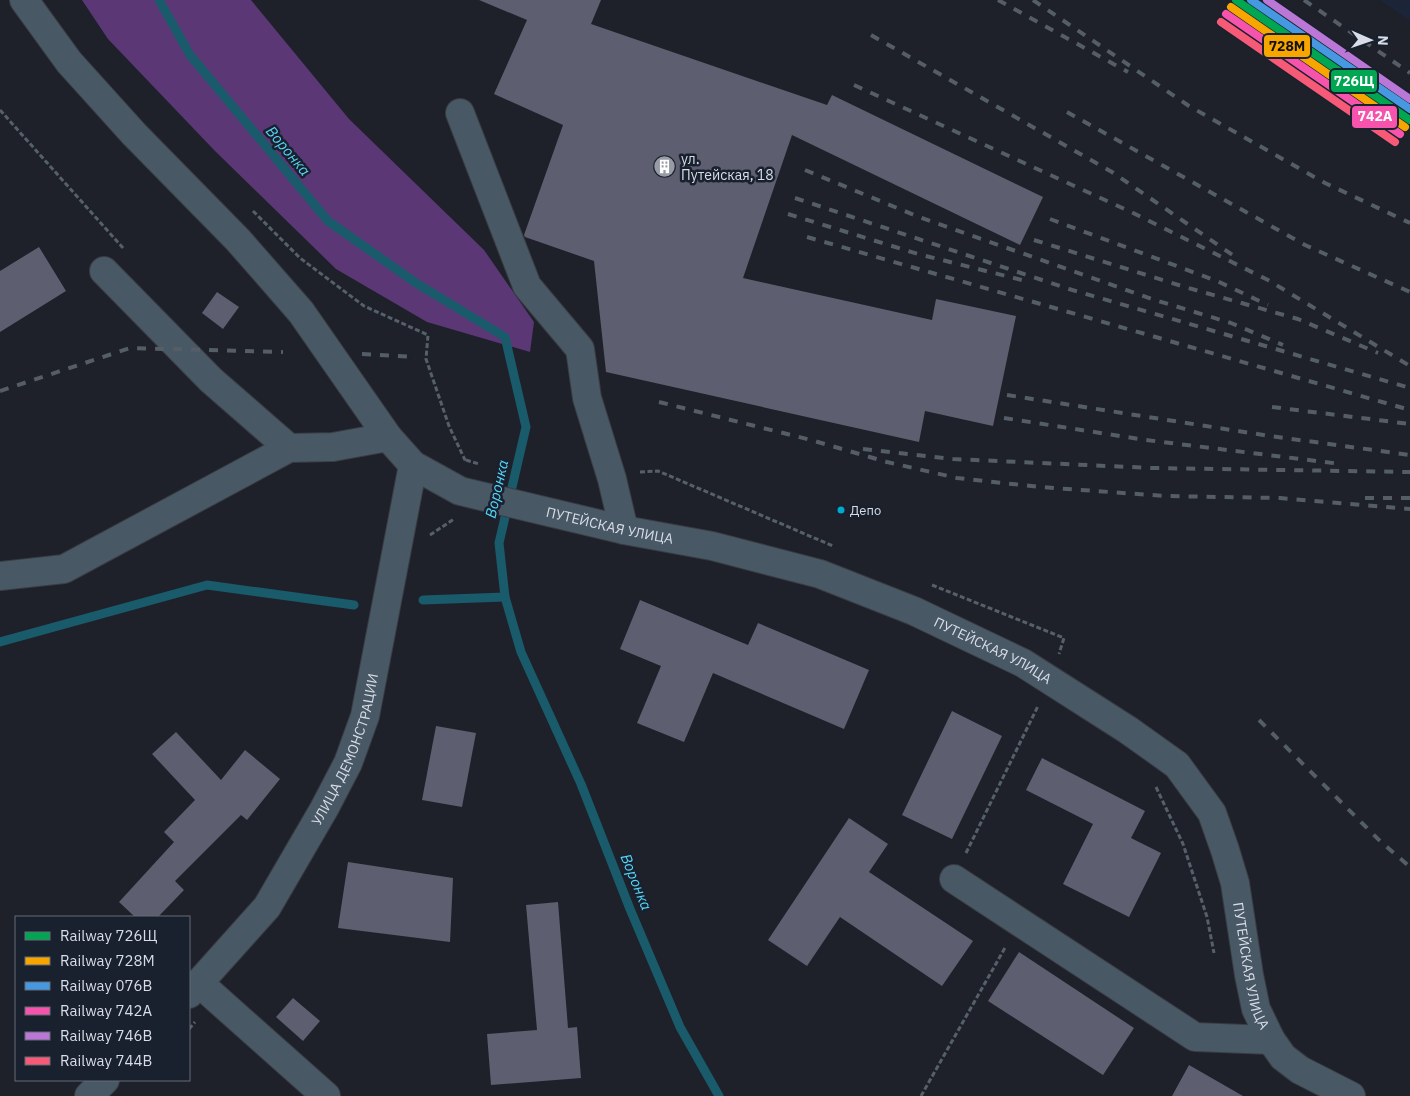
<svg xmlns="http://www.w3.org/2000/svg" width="1410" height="1096" font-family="'IBM Plex Sans',sans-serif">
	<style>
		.built { fill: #1c2538 }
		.forest { fill: #5b3776 }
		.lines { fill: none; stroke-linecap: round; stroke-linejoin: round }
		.stream { stroke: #195a6b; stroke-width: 9 }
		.building { fill: #5d5e70 }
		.minor-casing { stroke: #393c43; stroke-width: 30 }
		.path { stroke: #56606a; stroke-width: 3; stroke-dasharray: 5 2.5; stroke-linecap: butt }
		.minor { stroke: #485865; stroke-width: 28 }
		.rail { stroke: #555d66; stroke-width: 4; stroke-dasharray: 9 9; stroke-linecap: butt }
		.rail-1-casing { stroke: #19202e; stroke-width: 11 }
		.rail-2-casing { stroke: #19202e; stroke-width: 11 }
		.rail-3-casing { stroke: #19202e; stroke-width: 11 }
		.rail-4-casing { stroke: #19202e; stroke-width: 11 }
		.rail-5-casing { stroke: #19202e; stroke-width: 11 }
		.rail-6-casing { stroke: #19202e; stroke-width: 11 }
		.rail-1 { stroke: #00a651; stroke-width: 8 }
		.rail-2 { stroke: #f7a600; stroke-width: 8 }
		.rail-3 { stroke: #4699e1; stroke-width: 8 }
		.rail-4 { stroke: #f653ac; stroke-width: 8 }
		.rail-5 { stroke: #ba77d6; stroke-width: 8 }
		.rail-6 { stroke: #f75a77; stroke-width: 8 }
		.bus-dot { fill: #00a9ce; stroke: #19202e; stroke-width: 2 }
		.labels { text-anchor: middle; stroke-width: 5; stroke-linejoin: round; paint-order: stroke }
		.bus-label { font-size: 13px; fill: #d8dde8; stroke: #19202e; text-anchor: start }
		.poi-label { font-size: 14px; fill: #d8dde8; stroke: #19202e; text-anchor: start }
		.street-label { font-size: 14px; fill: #d8dde8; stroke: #19202e }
		.water-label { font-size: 15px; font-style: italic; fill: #56d6f9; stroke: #19202e }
		.line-badge { stroke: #19202e; stroke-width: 2 }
		.badge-label { font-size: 14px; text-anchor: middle; font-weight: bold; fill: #fff }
		.pale-badge-label { font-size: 14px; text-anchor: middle; font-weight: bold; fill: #111 }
	</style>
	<rect width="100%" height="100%" fill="#1e2129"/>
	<path class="built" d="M1380 0H1410V21Z"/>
	<path class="forest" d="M82 0H251L349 119 484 250 534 322 530 352 427 322 336 269 215 151 108 39Z"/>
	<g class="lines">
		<g class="stream">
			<path d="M159 0 190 55 328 221 416 283 505 337 526 427 499 543 505 597 521 652 581 784 630 909 680 1027 719 1096"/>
			<path d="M423 600 505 597"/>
			<path d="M0 642 207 585 354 605"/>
		</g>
	</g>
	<g class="building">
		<path d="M479 0H601L591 24 827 105 832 95 1043 197 1020 245 792 135 743 278 932 320 936 299 1016 316 993 426 925 411 919 442 606 372 594 261 525 237 524 235 563 125 494 94 527 20Z"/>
		<path d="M39 247 66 291 0 332V271Z"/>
		<path d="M217 292 239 307 223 329 202 313Z"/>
		<path d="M640 600 748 645 758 623 869 670 844 729 713 673 684 742 637 723 661 666 620 649Z"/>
		<path d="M952 711 1002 736 952 839 902 815Z"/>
		<path d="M436 726 476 733 462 807 422 800Z"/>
		<path d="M176 732 221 780 245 750 280 779 247 820 241 815 175 881 184 890 158 917H135L119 902 174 842 164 832 195 800 152 754Z"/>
		<path d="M1042 758 1145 811 1131 838 1161 853 1129 917 1063 884 1093 824 1026 790Z"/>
		<path d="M849 818 888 844 869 872 973 941 942 986 840 917 807 966 768 940Z"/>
		<path d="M348 862 453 878 450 942 338 928Z"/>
		<path d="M558 902 568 1028 577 1027 581 1078 491 1085 487 1034 537 1030 526 905Z"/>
		<path d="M1019 952 1134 1028 1103 1075 988 1001Z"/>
		<path d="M293 998 320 1021 303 1041 276 1017Z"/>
		<path d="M1189 1065 1243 1096H1172Z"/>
	</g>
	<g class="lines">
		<defs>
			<g id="minor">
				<path id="s1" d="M24 0 69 62 134 134 238 240 301 312 388 437 413 465 460 491 624 530 712 546 820 574 914 611 1023 663 1128 730 1177 765 1212 813 1225 850 1235 883 1249 975 1256 1009 1271 1040 1283 1057 1300 1070 1351 1096"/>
				<path d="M460 113 527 286 580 349 587 398 612 479 624 530"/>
				<path d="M104 271 211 380 289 448"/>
				<path d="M0 576 64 569 289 448 333 447 388 437"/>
				<path d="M954 879 1195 1037 1271 1040"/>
				<path d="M199 983 326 1096"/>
				<path id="s2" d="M189 994 267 907 324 809 348 763 365 716 413 465"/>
				<path d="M89 1096 105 1080"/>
			</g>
		</defs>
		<use href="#minor" class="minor-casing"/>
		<g class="path">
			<path d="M0 110 123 248"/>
			<path d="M253 211 300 258 364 306 428 335 426 359 449 426 465 460V462"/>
			<path d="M466 460 479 464"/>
			<path d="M640 472 658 471 833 546"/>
			<path d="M430 535 454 519"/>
			<path d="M932 585 1064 638 1059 654"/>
			<path d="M1156 787 1183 844 1207 917 1214 953"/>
			<path d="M966 853 1038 706"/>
			<path d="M189 1029 195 1022"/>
			<path d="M921 1096 1006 946"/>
		</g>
		<use href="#minor" class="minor"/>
		<g class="rail">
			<path d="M998 0 1128 72"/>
			<path d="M1033 0 1189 106 1325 183 1410 223"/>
			<path d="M1304 0 1410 73"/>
			<path d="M871 35 1112 172 1237 258"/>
			<path d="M854 85 1131 212 1268 280 1410 366"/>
			<path d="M1067 112 1305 245 1410 292"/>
			<path d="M805 170 919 217 1155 300 1231 323 1283 345"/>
			<path d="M795 198 1069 289 1410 388"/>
			<path d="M788 214 918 254 1022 280"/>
			<path d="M1050 219 1217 281 1268 305"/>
			<path d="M807 237 1410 410"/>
			<path d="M1034 240 1185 287 1298 319 1378 353"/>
			<path d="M362 354 416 357"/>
			<path d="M0 391 130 348 283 352"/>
			<path d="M1007 395 1270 436 1410 455"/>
			<path d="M659 402 811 440 887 462 957 478 1040 487 1165 496 1280 498 1410 509"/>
			<path d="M1272 407 1410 424"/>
			<path d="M1004 418 1146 440 1341 464"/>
			<path d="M863 449 953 459 1152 468 1410 472"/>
			<path d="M1365 498H1410"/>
			<path d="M1259 720 1380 841 1410 867"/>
		</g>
		<defs>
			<path id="rail-1" d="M1236 0 1410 120"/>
			<path id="rail-2" d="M1231 7 1405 127"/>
			<path id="rail-3" d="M1251 0 1410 109"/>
			<path id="rail-4" d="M1226 14 1400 134"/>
			<path id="rail-5" d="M1267 0 1410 99"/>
			<path id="rail-6" d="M1221 22 1395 142"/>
		</defs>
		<use href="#rail-1" class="rail-1-casing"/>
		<use href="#rail-2" class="rail-2-casing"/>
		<use href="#rail-3" class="rail-3-casing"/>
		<use href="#rail-4" class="rail-4-casing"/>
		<use href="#rail-5" class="rail-5-casing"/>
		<use href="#rail-6" class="rail-6-casing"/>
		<use href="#rail-1" class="rail-1"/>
		<use href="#rail-2" class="rail-2"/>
		<use href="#rail-3" class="rail-3"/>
		<use href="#rail-4" class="rail-4"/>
		<use href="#rail-5" class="rail-5"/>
		<use href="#rail-6" class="rail-6"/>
	</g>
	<defs>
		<symbol id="building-disc" viewBox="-11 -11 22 22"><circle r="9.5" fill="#979ba5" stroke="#19202e"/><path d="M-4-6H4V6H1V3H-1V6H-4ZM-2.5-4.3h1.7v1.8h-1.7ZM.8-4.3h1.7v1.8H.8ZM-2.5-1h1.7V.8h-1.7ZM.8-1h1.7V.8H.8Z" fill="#fff"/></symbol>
	</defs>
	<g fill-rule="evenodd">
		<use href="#building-disc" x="652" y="154" width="25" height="25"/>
	</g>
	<circle class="bus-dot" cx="841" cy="510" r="4.5"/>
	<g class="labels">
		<g class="bus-label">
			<text x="850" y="515">Депо</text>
		</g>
		<g class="poi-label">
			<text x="681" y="164">ул.<tspan x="681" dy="16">Путейская, 18</tspan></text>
		</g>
		<g class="street-label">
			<text dy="5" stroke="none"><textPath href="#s1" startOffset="815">ПУТЕЙСКАЯ УЛИЦА</textPath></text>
			<text dy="5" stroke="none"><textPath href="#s1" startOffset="1220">ПУТЕЙСКАЯ УЛИЦА</textPath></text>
			<text dy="5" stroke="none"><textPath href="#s2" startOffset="294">УЛИЦА ДЕМОНСТРАЦИИ</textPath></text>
			<text dy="5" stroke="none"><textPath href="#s1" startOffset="1655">ПУТЕЙСКАЯ УЛИЦА</textPath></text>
		</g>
		<g class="water-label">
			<text transform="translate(288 151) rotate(50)" y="5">Воронка</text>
			<text transform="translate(497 489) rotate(-77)" y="5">Воронка</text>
			<text transform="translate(636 882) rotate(68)" y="5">Воронка</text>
		</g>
	</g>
	<g class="line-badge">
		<rect x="1263" y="34" width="48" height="24" rx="5" fill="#f7a600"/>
		<rect x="1330" y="69" width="48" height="24" rx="5" fill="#00a651"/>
		<rect x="1351" y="105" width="47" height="24" rx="5" fill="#f653ac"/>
	</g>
	<g class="badge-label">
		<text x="1354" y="86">726Щ</text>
		<text x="1375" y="121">742А</text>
	</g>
	<g class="pale-badge-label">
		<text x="1287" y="51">728М</text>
	</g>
	<rect x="15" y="916" width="175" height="165" fill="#19202e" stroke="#656c78"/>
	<rect x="25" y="932" width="25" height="8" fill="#00a651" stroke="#656c78"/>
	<text x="60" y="941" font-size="15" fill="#d8dde8">Railway 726Щ</text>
	<rect x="25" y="957" width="25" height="8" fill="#f7a600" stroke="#656c78"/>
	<text x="60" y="966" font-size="15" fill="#d8dde8">Railway 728М</text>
	<rect x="25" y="982" width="25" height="8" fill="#4699e1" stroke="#656c78"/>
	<text x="60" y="991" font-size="15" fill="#d8dde8">Railway 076В</text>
	<rect x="25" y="1007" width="25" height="8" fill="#f653ac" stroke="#656c78"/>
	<text x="60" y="1016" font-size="15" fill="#d8dde8">Railway 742А</text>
	<rect x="25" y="1032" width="25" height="8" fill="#ba77d6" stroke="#656c78"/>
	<text x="60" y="1041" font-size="15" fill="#d8dde8">Railway 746В</text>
	<rect x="25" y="1057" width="25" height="8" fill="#f75a77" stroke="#656c78"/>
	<text x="60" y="1066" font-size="15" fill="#d8dde8">Railway 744В</text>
	<g transform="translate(1370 40) rotate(92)" stroke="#19202e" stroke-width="4" paint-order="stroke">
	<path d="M0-4L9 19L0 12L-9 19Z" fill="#d8dde8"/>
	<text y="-8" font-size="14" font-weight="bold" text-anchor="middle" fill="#d8dde8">N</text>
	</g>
</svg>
